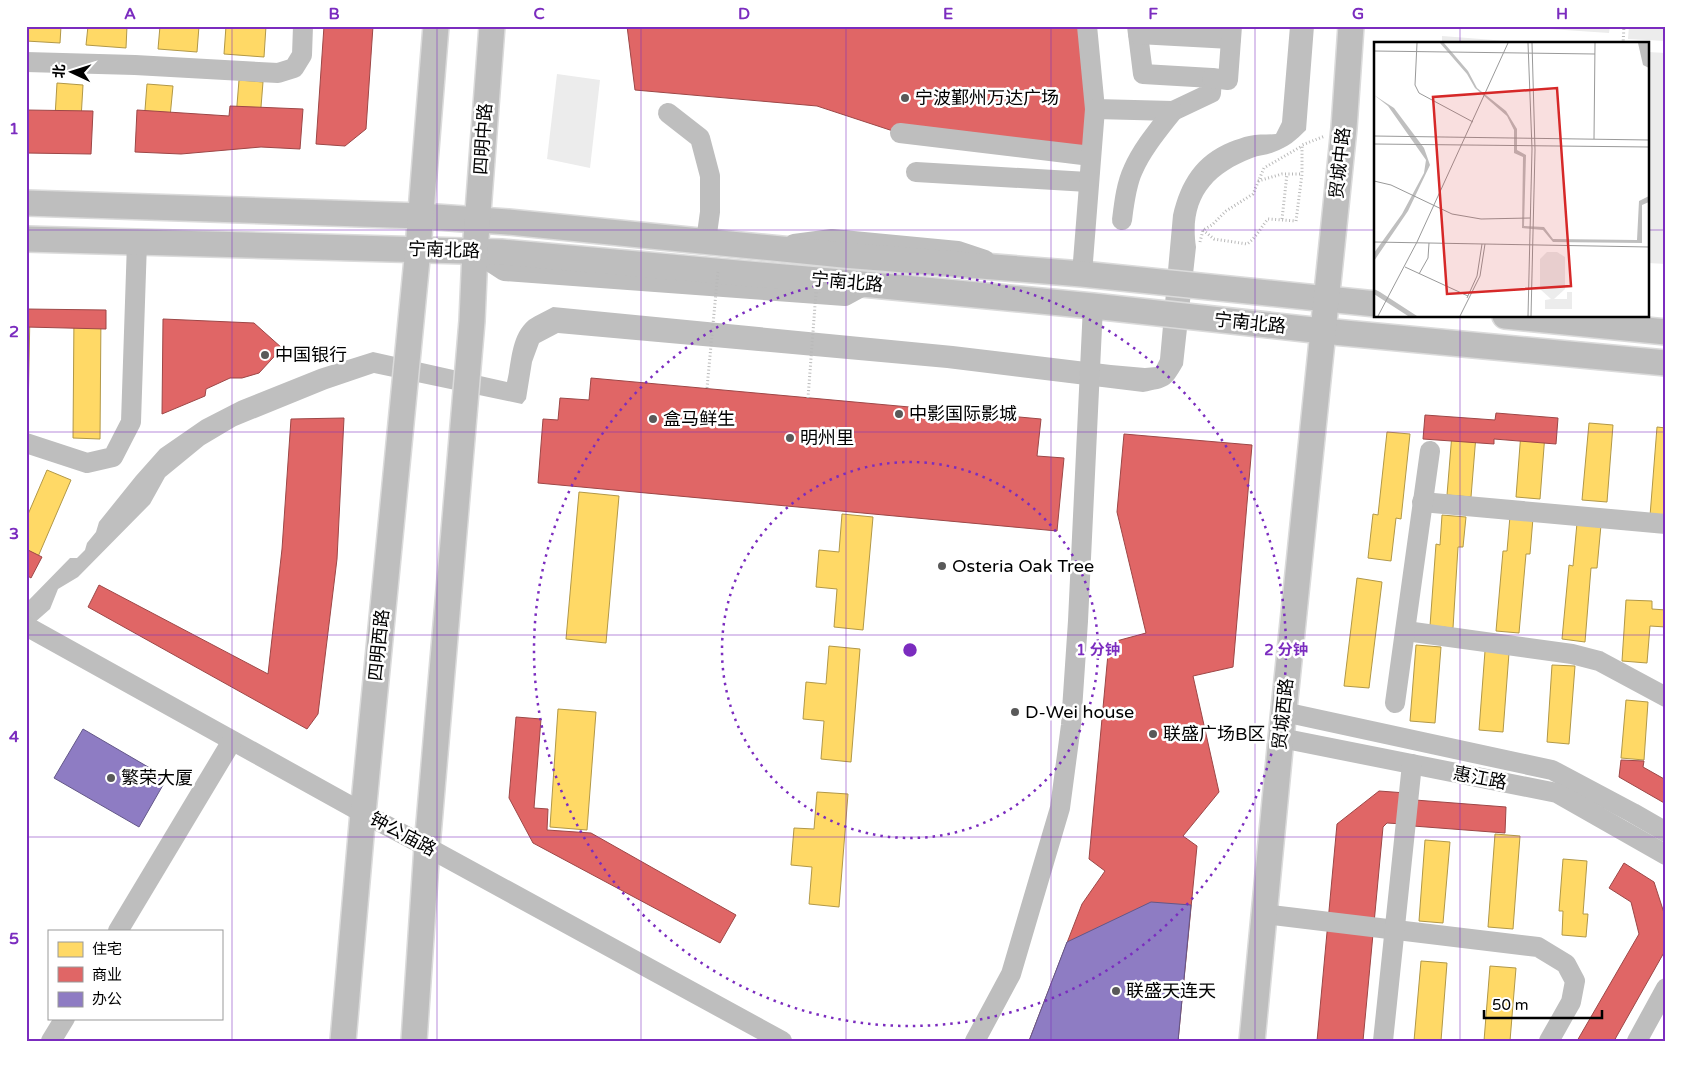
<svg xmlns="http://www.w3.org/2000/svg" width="1692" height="1067" font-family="'Varela Round','Noto Sans SC',sans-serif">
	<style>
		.green { fill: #ececec }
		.water { fill: #bfbfbf }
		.homes { fill: #ffd966; stroke: #b29847 }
		.shops { fill: #e06666; stroke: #9d4747 }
		.offices { fill: #8e7cc3; stroke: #635788 }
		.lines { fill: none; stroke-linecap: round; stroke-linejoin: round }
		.major-casing { stroke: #dbdbdb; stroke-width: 28 }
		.path { stroke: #b9b9b9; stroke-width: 3; stroke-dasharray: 1 2.5; stroke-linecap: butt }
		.minor { stroke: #bebebe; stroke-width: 20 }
		.major { stroke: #bebebe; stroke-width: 25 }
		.path-bridge { stroke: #b9b9b9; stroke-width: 3; stroke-dasharray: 1 2.5; stroke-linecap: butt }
		.grid { fill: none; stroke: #7b2cbf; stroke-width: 1; stroke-opacity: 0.55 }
		.ring { fill: none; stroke: #7b2cbf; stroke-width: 2.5; stroke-dasharray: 2.5 5 }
		.poi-dot { fill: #595959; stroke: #fff; stroke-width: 2 }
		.labels { text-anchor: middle; stroke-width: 5; stroke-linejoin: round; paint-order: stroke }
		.poi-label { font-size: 18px; fill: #000; stroke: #fff; text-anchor: start }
		.street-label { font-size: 18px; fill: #000; stroke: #fff }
		.inset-road { fill: none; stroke: #999; stroke-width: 1 }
		.view { fill: #d62828; fill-opacity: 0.15; stroke: #d62828; stroke-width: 2.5 }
		.inset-edge { fill: none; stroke: #000; stroke-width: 2.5 }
		.centre { fill: #7b2cbf; stroke: #fff; stroke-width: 2.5 }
		.ring-label { font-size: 15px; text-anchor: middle; font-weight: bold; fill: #7b2cbf; stroke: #fff; stroke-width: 5; stroke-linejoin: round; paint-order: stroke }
		.neatline { fill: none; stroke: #7b2cbf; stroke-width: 2 }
		.grid-label { font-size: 16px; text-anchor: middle; font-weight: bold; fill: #7b2cbf }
	</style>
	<rect width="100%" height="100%" fill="#fff"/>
	<g class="green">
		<path d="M1506 26H1610L1609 33Z"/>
		<path d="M1629 26H1666V41L1628 39Z"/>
		<path d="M1442 36 1544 44H1442Z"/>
		<path d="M1648 52 1666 53V264L1648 263Z"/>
		<path d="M557 74 600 80 590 168 547 159Z"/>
	</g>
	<path class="water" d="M1290 26H1314L1306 130C1296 140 1288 147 1274 152 1267 155 1259 155 1252 158 1210 174 1189 201 1196 247L1183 365C1170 388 1168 387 1143 392L947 368 558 333 539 343 532 362 526 399 522 404 374 373 327 389 236 426 204 445 165 477 150 504 78 577 58 589 50 609 26 630V603L70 558H77L85 550 87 543 96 532 99 522 136 476 160 449 202 420 239 401 319 369 373 352 507 382C512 361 511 335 529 320 536 315 546 311 553 307L953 346 1111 365 1145 368 1156 367 1160 359 1173 215C1181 181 1196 156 1230 142 1236 140 1243 137 1249 136 1258 134 1267 135 1276 134L1282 122Z"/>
	<g class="homes">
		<path d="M26 26H61L60 43 26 41Z"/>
		<path d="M88 26H127L126 48 86 45Z"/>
		<path d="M160 26H199L197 52 158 49Z"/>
		<path d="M226 26H266L264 57 224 54Z"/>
		<path d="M326 26H366L360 127 356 135 352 139 318 137Z"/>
		<path d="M239 80 263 82 259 132 235 130Z"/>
		<path d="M57 83 83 85 80 136 54 134Z"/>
		<path d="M147 84 173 86 168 138 143 136Z"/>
		<path d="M26 311H30L28 416H26Z"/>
		<path d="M74 313H101L100 439 73 438Z"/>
		<path d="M1522 419 1546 421 1540 499 1516 497Z"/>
		<path d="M1453 421 1477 423 1471 497 1447 495Z"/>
		<path d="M1589 423 1613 425 1607 502 1582 500Z"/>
		<path d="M1657 427 1666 428V517L1650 516Z"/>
		<path d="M1387 432 1410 434 1401 519 1396 518 1391 561 1368 558 1373 514 1378 515Z"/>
		<path d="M294 435 328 437 325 520 290 518Z"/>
		<path d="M47 470 71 480 34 566 26 563V519Z"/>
		<path d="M579 492 619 496 606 643 566 639Z"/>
		<path d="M842 514 873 517 863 630 834 627 837 589 816 587 819 550 839 552Z"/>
		<path d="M1442 515 1466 517 1463 547H1458L1453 628 1430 626 1436 544 1440 545Z"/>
		<path d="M1510 516 1533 518 1530 554H1526L1519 633 1496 631 1503 551H1507Z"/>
		<path d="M1577 523 1601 525 1597 568H1591L1585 642 1562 639 1569 565 1573 566Z"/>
		<path d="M286 568 322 572 306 699 270 695Z"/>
		<path d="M1357 578 1382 582 1369 688 1344 686Z"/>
		<path d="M1626 600 1652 601V609L1666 610V627L1650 626 1647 663 1622 661Z"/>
		<path d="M1416 645 1441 647 1435 723 1410 721Z"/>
		<path d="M829 646 860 649 851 762 821 759 824 721 803 719 806 682 826 684Z"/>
		<path d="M1485 651 1509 653 1503 732 1479 730Z"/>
		<path d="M1552 665 1575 666 1569 744 1547 742Z"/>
		<path d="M1626 700 1648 702 1644 760 1621 758Z"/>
		<path d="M558 709 596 712 587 830 550 827Z"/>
		<path d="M817 792 848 794 839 907 809 904 812 867 791 865 794 828 814 829Z"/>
		<path d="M1353 832 1380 834 1374 903 1348 901Z"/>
		<path d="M1495 834 1520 836 1513 929 1488 927Z"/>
		<path d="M1425 840 1450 842 1443 923 1419 921Z"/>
		<path d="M1563 859 1587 861 1583 914H1588L1586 937 1562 935 1563 911H1559Z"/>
		<path d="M1342 931 1371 934 1361 1041H1332Z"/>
		<path d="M1421 961 1447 963 1441 1041H1414Z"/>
		<path d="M1490 966 1516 968 1510 1041H1484Z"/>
		<path d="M1602 1001 1622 1013 1607 1039 1610 1041H1587L1592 1033 1586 1029Z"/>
	</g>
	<g class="shops">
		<path d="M324 26H373L366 129 345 146 316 144Z"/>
		<path d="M627 26H1078L1091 154 893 131 817 106 635 90Z"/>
		<path d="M230 106 303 109 300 149 261 147 181 154 135 152 137 110 229 116Z"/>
		<path d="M26 110 93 111 91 154 26 153Z"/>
		<path d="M26 309 106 310V329L26 327Z"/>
		<path d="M163 319 254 323 282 348 259 373 242 378H230L206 389 205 396 162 414Z"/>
		<path d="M591 378 1041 419 1037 456 1064 458 1057 531 538 483 543 419 558 420 560 398 589 400Z"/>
		<path d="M1496 413 1558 418 1556 444 1494 439V444L1423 439 1425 415 1495 420Z"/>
		<path d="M344 418 337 559 318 714 307 729 88 607 99 585 268 674 282 549 291 419Z"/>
		<path d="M1124 434 1252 445 1233 667 1193 676 1219 792 1183 836 1197 846 1178 1041H1029L1082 904 1105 871 1089 859 1109 643 1146 633 1117 512Z"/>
		<path d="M26 549 42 557 31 578 26 575Z"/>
		<path d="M516 717 541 719 534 808 548 809 547 830 591 833 736 915 720 943 533 843 509 798Z"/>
		<path d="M1621 760 1644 761 1643 767 1666 780V804L1619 777Z"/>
		<path d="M1379 791 1406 793 1403 824 1387 823 1383 827 1363 1041H1317L1337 824Z"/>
		<path d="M1415 800 1506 807 1505 833 1413 826Z"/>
		<path d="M1624 863 1654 882 1666 919V949L1614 1041H1577L1639 934 1631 902 1609 888Z"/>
	</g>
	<g class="offices">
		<path d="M83 729 167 778 139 827 54 778Z"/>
		<path d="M1151 902 1191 905 1178 1041H1029L1067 942Z"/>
	</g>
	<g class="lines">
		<defs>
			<g id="major">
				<path d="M26 203 421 216 508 222 843 255 1082 274 1376 304"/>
				<path d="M26 239 501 252 841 282 1093 306 1323 331 1666 363"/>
				<path d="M1505 316 1666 332"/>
				<path d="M343 1041 363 813 418 249 436 26"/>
				<path d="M414 1041 427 847 472 321 475 252 492 26"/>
				<path d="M1252 1041 1281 738 1344 128 1351 26"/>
			</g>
		</defs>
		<use href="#major" class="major-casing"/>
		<g class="path">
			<path d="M1623 44 1624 26"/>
			<path d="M1258 181 1282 174H1302"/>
			<path d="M1282 219 1287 174"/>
			<path d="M1203 230 1214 239 1247 244C1256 238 1261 227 1268 219L1296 221 1302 174V145L1325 136"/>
			<path d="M1200 242 1203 230 1212 225 1226 211 1253 194 1264 168 1302 146"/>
		</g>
		<g class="minor">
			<path d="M1087 26 1095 109 1173 111 1211 93 1212 78 1143 74 1137 26"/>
			<path d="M1138 34 1231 39"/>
			<path d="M26 62 135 65 278 73 294 68 302 55 303 26"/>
			<path d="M1212 78 1228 80 1232 26"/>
			<path d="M668 113 700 138 710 176V212L706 241"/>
			<path d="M900 133 1091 156"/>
			<path d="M916 172 1088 182"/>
			<path d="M1122 220C1124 204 1126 185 1133 170 1142 149 1159 129 1173 111"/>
			<path d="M794 244 832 239 958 251 985 260"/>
			<path d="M475 252 504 271 845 296 867 284"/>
			<path d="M1082 274 1095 109"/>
			<path d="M26 443 87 463 113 457 131 422 137 242"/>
			<path d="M1422 502 1666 524"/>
			<path d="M26 626 363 813 427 847 782 1041"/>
			<path d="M1406 631 1572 654 1599 661 1666 697"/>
			<path d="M1395 703 1430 451"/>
			<path d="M1284 712 1552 770 1633 813 1666 832"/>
			<path d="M1281 738 1557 793 1666 855"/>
			<path d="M1264 914 1538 947 1566 964 1575 981 1571 1002 1549 1041"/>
			<path d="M118 931 232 741"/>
			<path d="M51 1041 65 1018"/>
			<path d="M975 1041 1011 974 1060 808 1071 725 1078 621 1093 306"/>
			<path d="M1383 1041 1412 764"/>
			<path d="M1637 1041 1666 988"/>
		</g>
		<use href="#major" class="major"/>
		<g class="path-bridge">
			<path d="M707 388 718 271"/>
			<path d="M808 398 817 279"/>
		</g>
	</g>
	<path class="grid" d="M232 26V1041M437 26V1041M641 26V1041M846 26V1041M1051 26V1041M1255 26V1041M1460 26V44M26 230H1376M1648 230H1666M1460 316V1041M26 432H1666M26 635H1666M26 837H1666"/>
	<g class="ring">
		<circle cx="910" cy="650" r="188"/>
		<circle cx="910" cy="650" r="376"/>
	</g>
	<g class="poi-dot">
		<circle cx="905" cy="98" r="5"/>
		<circle cx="265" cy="355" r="5"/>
		<circle cx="899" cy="414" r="5"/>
		<circle cx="653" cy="419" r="5"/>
		<circle cx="790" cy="438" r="5"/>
		<circle cx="942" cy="566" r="5"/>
		<circle cx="1015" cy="712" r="5"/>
		<circle cx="1153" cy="734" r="5"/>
		<circle cx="111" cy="778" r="5"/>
		<circle cx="1116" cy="991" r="5"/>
	</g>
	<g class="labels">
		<g class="poi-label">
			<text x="915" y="104">宁波鄞州万达广场</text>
			<text x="275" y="361">中国银行</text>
			<text x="909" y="420">中影国际影城</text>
			<text x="663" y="425">盒马鲜生</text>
			<text x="800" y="444">明州里</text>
			<text x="952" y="572">Osteria Oak Tree</text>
			<text x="1025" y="718">D-Wei house</text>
			<text x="1163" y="740">联盛广场B区</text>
			<text x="121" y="784">繁荣大厦</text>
			<text x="1126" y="997">联盛天连天</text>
		</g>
		<g class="street-label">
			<text transform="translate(483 139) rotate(-86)" y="6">四明中路</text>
			<text transform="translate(1340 163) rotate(-84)" y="6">贸城中路</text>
			<text transform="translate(444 250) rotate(2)" y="6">宁南北路</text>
			<text transform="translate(847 282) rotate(5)" y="6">宁南北路</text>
			<text transform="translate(1250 323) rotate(6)" y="6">宁南北路</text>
			<text transform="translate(379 645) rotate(-84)" y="6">四明西路</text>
			<text transform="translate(1283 714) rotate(-84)" y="6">贸城西路</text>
			<text transform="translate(1480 778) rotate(11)" y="6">惠江路</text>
			<text transform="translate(403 834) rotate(28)" y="6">钟公庙路</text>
		</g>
	</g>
	<g transform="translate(1374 42)">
		<rect width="275" height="275" fill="#fff"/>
		<path d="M173 210H183L191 215V247L180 257H193V250H198V267H171V258L177 257 166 247V217Z" fill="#ececec"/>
		<path d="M66 1H70L94 29 103 46 132 69 143 87V108L152 113 150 184 170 185 179 197 263 198 265 159 275 154V160L268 163V201L179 200 169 188 148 186 149 115 140 111V88L133 74 101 46 93 32ZM264 1H275V26L269 23ZM0 53 20 66 50 106 56 123 34 169 0 219V211L28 172 50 131 52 118 14 64ZM0 247 6 250 43 274H34L0 252Z" fill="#bfbfbf"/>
		<path class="inset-road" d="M43 1 41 43 45 51 99 80M0 9 221 12M0 94 275 98M220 97 221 1M0 102 275 105M0 139 17 143 78 172 107 177 156 176M0 200 275 205M31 225 94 254M45 232 54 216 55 201M93 256 103 234 108 202M4 274 43 200 134 1M86 274 106 234 111 202M154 274 158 107 154 1M157 274 161 108 158 1"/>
		<path class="view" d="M183 46 197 244 73 252 59 55Z"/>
		<rect width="275" height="275" class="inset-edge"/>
	</g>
	<circle cx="910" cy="650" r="8" class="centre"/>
	<g class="ring-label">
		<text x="1098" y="655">1 分钟</text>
		<text x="1286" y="655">2 分钟</text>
	</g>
	<rect width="1692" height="1067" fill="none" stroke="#ffffff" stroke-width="55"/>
	<rect x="48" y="930" width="175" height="90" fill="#ffffff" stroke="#999999"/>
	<rect x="58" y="942" width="25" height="15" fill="#ffd966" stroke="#999999"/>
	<text x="92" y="954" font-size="15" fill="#000000">住宅</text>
	<rect x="58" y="967" width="25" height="15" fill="#e06666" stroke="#999999"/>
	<text x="92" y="980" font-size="15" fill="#000000">商业</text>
	<rect x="58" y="992" width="25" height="15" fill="#8e7cc3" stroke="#999999"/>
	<text x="92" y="1004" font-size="15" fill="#000000">办公</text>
	<g transform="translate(72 72) rotate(274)" stroke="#ffffff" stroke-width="4" paint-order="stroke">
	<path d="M0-4L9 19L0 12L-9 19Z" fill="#000000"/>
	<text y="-8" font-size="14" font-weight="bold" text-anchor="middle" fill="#000000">北</text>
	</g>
	<path d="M1484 1010v8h118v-8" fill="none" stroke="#000000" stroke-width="2.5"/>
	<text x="1492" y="1010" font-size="15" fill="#000000" stroke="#ffffff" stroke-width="4" paint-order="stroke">50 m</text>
	<rect x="28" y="28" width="1636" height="1012" class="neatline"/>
	<g class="grid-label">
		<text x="130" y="19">A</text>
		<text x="334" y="19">B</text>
		<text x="539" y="19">C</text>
		<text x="744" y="19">D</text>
		<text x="948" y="19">E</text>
		<text x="1153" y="19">F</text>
		<text x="1358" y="19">G</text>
		<text x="1562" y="19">H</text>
		<text x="14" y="134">1</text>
		<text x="14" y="337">2</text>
		<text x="14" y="539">3</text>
		<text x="14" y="742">4</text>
		<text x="14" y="944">5</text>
	</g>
</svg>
